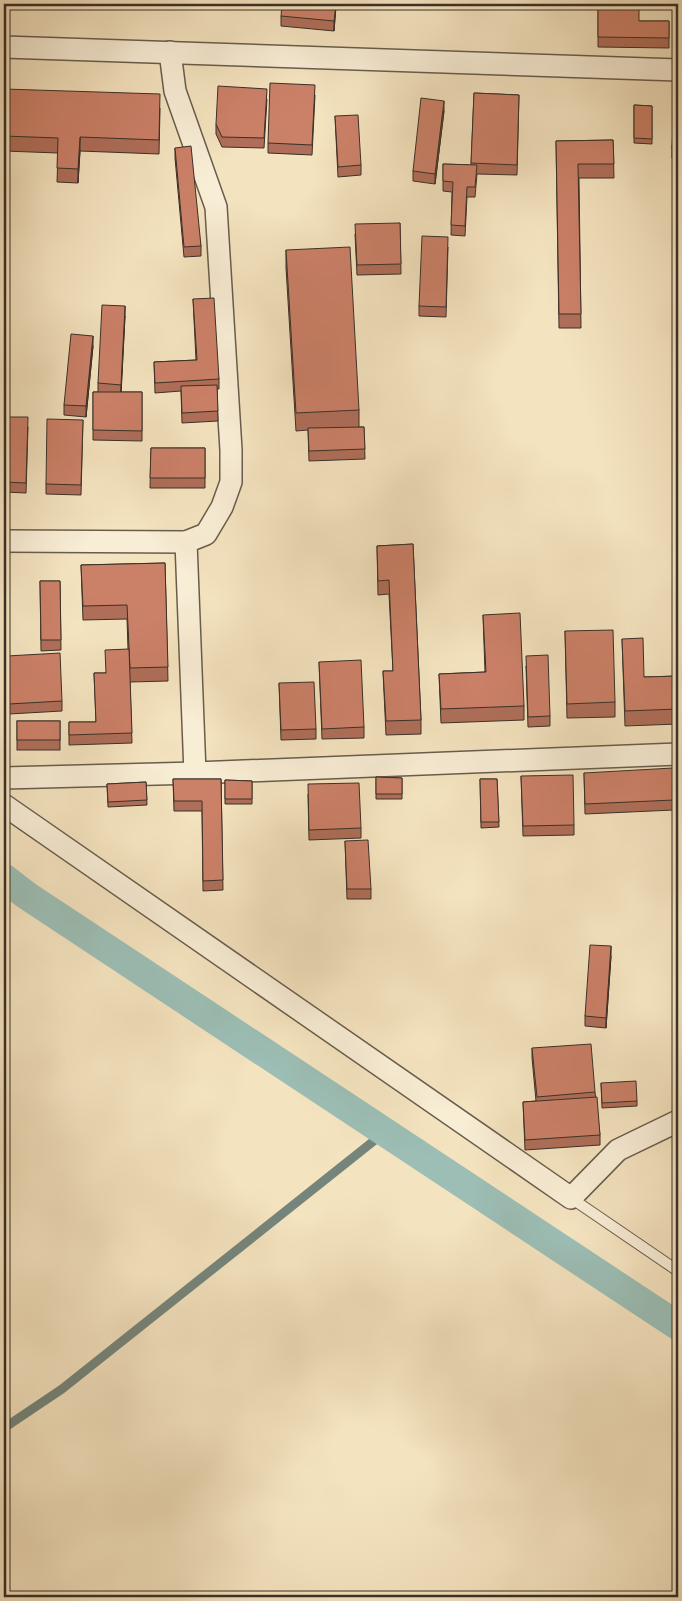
<svg xmlns="http://www.w3.org/2000/svg" width="682" height="1601" font-family="'IM FELL DW Pica',serif">
	<style>
		.lines { fill: none; stroke-linecap: round; stroke-linejoin: round }
		.stream { stroke: #75857c; stroke-width: 9 }
		.canal { stroke: #9cbeb5; stroke-width: 29 }
		.service-casing { stroke: #685d4d; stroke-width: 12 }
		.minor-casing { stroke: #685d4d; stroke-width: 24 }
		.service { stroke: #f8edd5; stroke-width: 10 }
		.minor { stroke: #f8edd5; stroke-width: 21 }
		.wall { fill: #af6e59; stroke: #3a3027 }
		.shaded-wall { fill: #8e5a49; stroke: #3a3027 }
		.building { fill: #cb8068; stroke: #3a3027 }
	</style>
	<rect width="100%" height="100%" fill="#f4e3bf"/>
	<filter id="stains"><feTurbulence type="fractalNoise" baseFrequency=".004" numOctaves="4"/><feColorMatrix values="0 0 0 0 .2 0 0 0 0 .09 0 0 0 0 .02 0 0 0 .5 -.17"/></filter>
	<radialGradient id="worn" r=".72"><stop offset=".6" stop-color="#630" stop-opacity="0"/><stop offset="1" stop-color="#630" stop-opacity=".3"/></radialGradient>
	<g class="lines">
		<path class="stream" d="M4 1428 62 1389 385 1132"/>
		<path class="canal" d="M4 878 26 895 678 1326"/>
		<defs>
			<path id="service" d="M571 1198 678 1271"/>
			<g id="minor">
				<path d="M4 47 678 70"/>
				<path d="M170 52 175 91 216 207 231 450V482L222 507 206 534 186 542 195 773"/>
				<path d="M4 541 186 542"/>
				<path d="M4 778 195 773 678 754"/>
				<path d="M4 805 571 1198 618 1150 678 1121"/>
			</g>
		</defs>
		<use href="#service" class="service-casing"/>
		<use href="#minor" class="minor-casing"/>
		<use href="#service" class="service"/>
		<use href="#minor" class="minor"/>
	</g>
	<g class="wall">
		<path d="M336 4 334 31 281 26V16Z"/>
		<path d="M598 4 639 21H669V48L598 47Z"/>
		<path d="M4 89 160 108 159 154 80 151 78 183 57 182 58 153 4 151Z"/>
		<path d="M474 93 519 95 517 175 477 174 475 197H467L465 236 451 235 452 192 443 191V164L471 165Z"/>
		<path d="M315 95 312 155 268 153V143Z"/>
		<path d="M267 99 264 148 222 147 216 134V124Z"/>
		<path d="M634 105 652 106V144L634 143Z"/>
		<path d="M678 108V158H672V148Z"/>
		<path d="M444 111 435 184 413 181V171Z"/>
		<path d="M335 116 361 165V175L338 177Z"/>
		<path d="M613 140 614 178H579L581 328H559L556 141Z"/>
		<path d="M175 148 201 246V256L184 257 175 158Z"/>
		<path d="M400 223 401 274 357 275 355 234Z"/>
		<path d="M448 247 446 317 419 316V306Z"/>
		<path d="M286 250 359 410V427H364L365 459 309 461 308 430 296 431 286 268Z"/>
		<path d="M193 299 219 379V389H217L218 421 182 423 181 391 155 393 154 362 196 360Z"/>
		<path d="M125 316 121 392H142V441L93 440V392H98V383Z"/>
		<path d="M93 346 86 417 64 415V405Z"/>
		<path d="M4 417 28 427 26 493 4 492Z"/>
		<path d="M83 420 81 495 46 494V484Z"/>
		<path d="M151 448H205V488H150Z"/>
		<path d="M413 544 421 720V734L386 735 383 671H393L389 594 378 595 377 546Z"/>
		<path d="M165 563 168 681 130 682 132 743 69 745V722H96L94 673H105L128 649 127 619 83 620 81 565Z"/>
		<path d="M40 581H60L61 650 41 651Z"/>
		<path d="M483 615 524 706V720L441 723 439 674 485 672Z"/>
		<path d="M565 631 615 702V717L567 718Z"/>
		<path d="M622 639 644 677 678 676V724L625 726Z"/>
		<path d="M7 656 62 701V711L9 714Z"/>
		<path d="M319 662 364 727V738L322 739Z"/>
		<path d="M526 666 550 716V726L528 727Z"/>
		<path d="M279 683 316 729V739L281 740Z"/>
		<rect x="17" y="721" width="43" height="29"/>
		<path d="M584 773 674 800V810L585 814Z"/>
		<path d="M521 776 574 825V835L523 836Z"/>
		<path d="M376 777 402 778V799H376Z"/>
		<path d="M173 779H221L223 890 203 891 202 811H174Z"/>
		<path d="M480 779H497L499 827 481 828Z"/>
		<path d="M225 780 252 781V804H225Z"/>
		<path d="M146 782 147 805 108 807 107 784Z"/>
		<path d="M308 794 361 828V838L309 840Z"/>
		<path d="M345 841 371 889V899H347Z"/>
		<path d="M611 956 606 1028 585 1026V1016Z"/>
		<path d="M532 1048 595 1092 600 1135V1145L525 1150 523 1102 536 1101 532 1058Z"/>
		<path d="M601 1083 637 1101V1106L602 1108Z"/>
	</g>
	<g class="shaded-wall">
		<path d="M336 4V7L334 31V21Z"/>
		<path d="M444 101V111L435 184V174Z"/>
		<path d="M80 137V151L78 183V169Z"/>
		<path d="M125 306V316L121 395V385Z"/>
		<path d="M93 336V346L86 417V406Z"/>
		<path d="M611 946V956L606 1028V1018Z"/>
	</g>
	<g class="building">
		<path d="M282 4H336L334 21 281 16Z"/>
		<path d="M598 4H639V21H669V38L598 37Z"/>
		<path d="M270 83 315 85 312 145 268 143Z"/>
		<path d="M218 86 267 89 264 138 222 137 216 124Z"/>
		<path d="M4 89 160 94 159 140 80 137 78 169 57 168 58 138 4 136Z"/>
		<path d="M474 93 519 95 517 165 471 163Z"/>
		<path d="M421 98 444 101 435 174 413 171Z"/>
		<path d="M634 105 652 106V139L634 138Z"/>
		<path d="M674 107 678 108V148H672Z"/>
		<path d="M358 115 361 165 338 167 335 116Z"/>
		<path d="M613 140 614 164H578L581 314H559L556 141Z"/>
		<path d="M191 146 201 246 184 247 175 148Z"/>
		<path d="M443 164 477 165 475 187H467L465 226 451 225 453 182 443 181Z"/>
		<path d="M400 223 401 264 357 265 355 224Z"/>
		<path d="M422 236 448 237 446 307 419 306Z"/>
		<path d="M350 247 359 410 296 413 286 250Z"/>
		<path d="M214 298 219 379 155 383 154 362 197 360 193 299Z"/>
		<path d="M102 305 125 306 121 385 98 383Z"/>
		<path d="M71 334 93 336 86 406 64 405Z"/>
		<path d="M217 385 218 411 182 413 181 386Z"/>
		<path d="M93 392H142V431L93 430Z"/>
		<path d="M4 417H28L26 483 4 482Z"/>
		<path d="M47 419 83 420 81 485 46 484Z"/>
		<path d="M364 427 365 449 309 451 308 428Z"/>
		<path d="M151 448H205V478H150Z"/>
		<path d="M413 544 421 720 386 721 383 671H393L389 580 378 581 377 546Z"/>
		<path d="M165 563 168 667 130 668 127 605 83 606 81 565Z"/>
		<path d="M40 581H60L61 640H41Z"/>
		<path d="M520 613 524 706 441 709 439 674 486 672 483 615Z"/>
		<path d="M613 630 615 702 567 704 565 631Z"/>
		<path d="M643 638 644 677 678 676V709L625 711 622 639Z"/>
		<path d="M129 649 132 733 69 735V722H96L94 673H106L105 650Z"/>
		<path d="M60 653 62 701 9 704 7 656Z"/>
		<path d="M548 655 550 716 528 717 526 656Z"/>
		<path d="M361 660 364 727 322 729 319 662Z"/>
		<path d="M314 682 316 729 281 730 279 683Z"/>
		<rect x="17" y="721" width="43" height="19"/>
		<path d="M673 768 674 800 585 804 584 773Z"/>
		<path d="M573 775 574 825 523 826 521 776Z"/>
		<path d="M376 777 402 778V794H376Z"/>
		<path d="M173 779H221L223 880 203 881 202 801H174Z"/>
		<path d="M480 779H497L499 822H481Z"/>
		<path d="M225 780 252 781V799H225Z"/>
		<path d="M146 782 147 800 108 802 107 784Z"/>
		<path d="M359 783 361 828 309 830 308 784Z"/>
		<path d="M368 840 371 889H347L345 841Z"/>
		<path d="M590 945 611 946 606 1018 585 1016Z"/>
		<path d="M591 1044 595 1092 537 1097 532 1048Z"/>
		<path d="M636 1081 637 1101 602 1103 601 1083Z"/>
		<path d="M597 1097 600 1135 525 1140 523 1102Z"/>
	</g>
	<rect width="682" height="1601" fill="none" stroke="#f4e3bf" stroke-width="20"/>
	<rect x="5" y="5" width="672" height="1591" fill="none" stroke="#3a3027" stroke-width="2.5"/>
	<rect x="10" y="10" width="662" height="1581" fill="none" stroke="#3a3027"/>
	<rect width="100%" height="100%" filter="url(#stains)"/>
	<rect width="100%" height="100%" fill="url(#worn)"/>
</svg>
